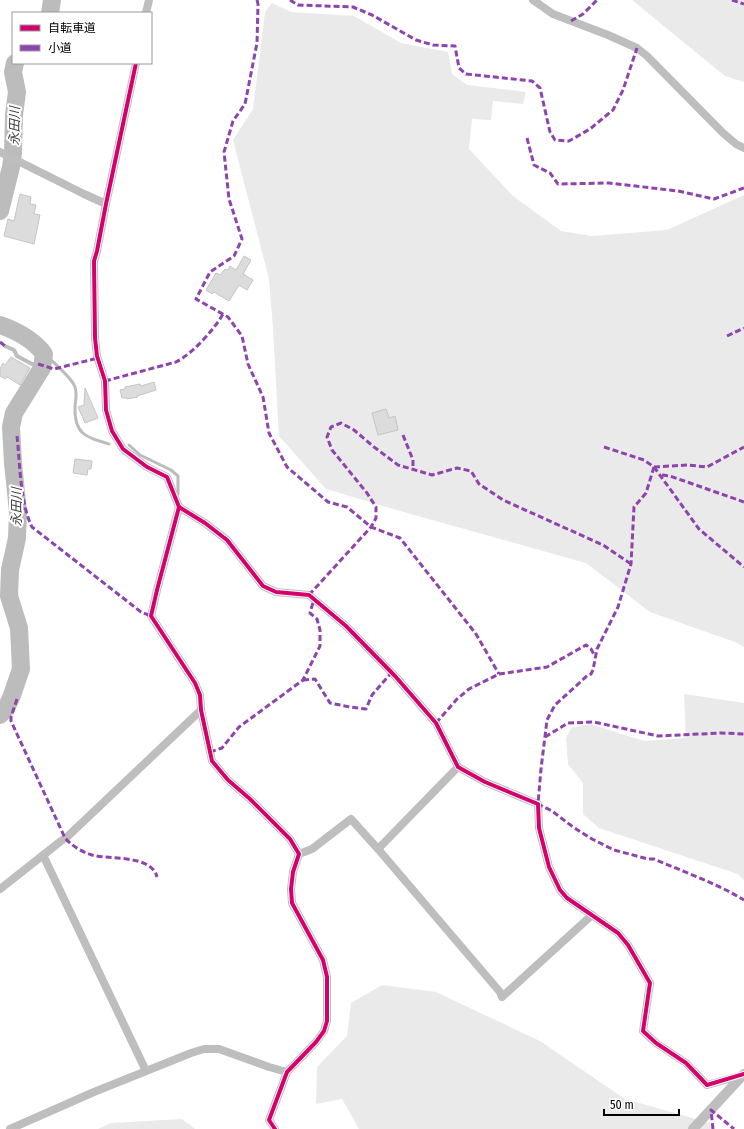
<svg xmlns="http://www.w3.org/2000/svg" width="744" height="1129" font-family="'Fira Sans Condensed','Noto Sans JP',sans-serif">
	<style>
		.green { fill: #eaeaea }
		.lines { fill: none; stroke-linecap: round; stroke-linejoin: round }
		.stream { stroke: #bcbcbc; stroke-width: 3 }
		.river { stroke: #bcbcbc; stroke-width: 18 }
		.building { fill: #dcdcdc; stroke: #c5c5c5 }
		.service { stroke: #bebebe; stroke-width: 4 }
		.minor { stroke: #bebebe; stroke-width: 8 }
		.tertiary { stroke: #bebebe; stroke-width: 10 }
		.quiet { stroke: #8e44ad; stroke-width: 3; stroke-dasharray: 6 3; stroke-linecap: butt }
		.cycleway-casing { stroke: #fff; stroke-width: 6 }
		.cycleway { stroke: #d6006c; stroke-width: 4 }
		.labels { text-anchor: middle; stroke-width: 4; stroke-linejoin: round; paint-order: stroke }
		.water-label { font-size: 13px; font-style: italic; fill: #404040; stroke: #fff }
	</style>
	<rect width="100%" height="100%" fill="#fff"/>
	<g class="green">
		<path d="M632 0H744V82L725 76Z"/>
		<path d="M272 3 291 12 354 16 401 43 448 52 452 74 467 85 526 92 523 104 493 101 491 120 472 119 469 149 513 196 561 231 592 236 667 230 744 195V647L735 642 650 612 586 563 393 509 326 489 279 436 273 328 269 279 233 140 253 109 265 12Z"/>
		<path d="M684 694 744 703V880L738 874 599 828 583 814V783L568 764 566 738 571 728 590 724 644 741 686 738Z"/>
		<path d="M382 985 436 992 540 1041 625 1099 710 1123 713 1129H359L342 1099 316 1104 317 1067 347 1036 351 1003Z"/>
		<path d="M182 1119 195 1129H98L111 1123Z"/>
	</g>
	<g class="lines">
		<g class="stream">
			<path d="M44 354C51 360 72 378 75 387 77 393 76 400 75 406 74 434 85 437 109 444"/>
			<path d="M129 445 140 455 171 470 178 476V494"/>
		</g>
		<g class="river">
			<path d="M50 13 52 0"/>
			<path d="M0 211 11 167 13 153 14 115 17 92 13 72 15 63"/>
			<path d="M0 325C17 331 33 339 44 354L42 368 14 413 11 427 13 463 18 512 17 538 10 570 9 596 19 628 21 669 11 698 5 710 0 715"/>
		</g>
	</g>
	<g class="building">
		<path d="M20 194 31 197 30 204 36 205 34 214 40 215 34 244 4 236 8 219 14 221Z"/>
		<path d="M244 256 251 260 243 274 253 280 247 290 239 285 229 301 214 292 212 294 206 290 216 273 220 275 225 269 228 270 230 266 236 270Z"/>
		<path d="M11 357 30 368 20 385 7 377 5 379 0 376V369L3 363 5 365Z"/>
		<path d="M154 382 156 390 137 396 138 397 127 399V398H122L120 390 125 389V387L140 384 141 386Z"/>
		<path d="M85 388 98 418 85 423 78 407 84 405Z"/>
		<path d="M386 409 389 418 395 416 398 430 378 435 372 413Z"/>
		<path d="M75 459 92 461 91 469H88L87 475 73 473Z"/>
	</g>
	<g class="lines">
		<path class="service" d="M5 346 14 350 17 356 32 364H38"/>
		<g class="minor">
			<path d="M533 0 553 14 608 35 637 48 647 56 723 133 736 144 744 148"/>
			<path d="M146 13 149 0"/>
			<path d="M136 63 106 204 97 251 94 261 95 338 97 356 105 381 106 410 112 431 123 449 147 467 167 477 179 507 157 590 151 616 195 683 200 695 201 710 212 761 228 780 250 799 290 839 299 854 293 872 291 889 292 903 323 960 327 977V1021L324 1031 316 1042 287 1072 269 1120 275 1129"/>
			<path d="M0 152 84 194 106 204"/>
			<path d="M179 507 205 523 227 540 263 586 276 592 309 595 346 626 395 676 436 723 458 767 485 782 538 804 539 828 549 867 560 890 567 898 618 933 628 945 650 983 643 1031 656 1043 686 1063 707 1085 743 1075"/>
			<path d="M378 849 458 767"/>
			<path d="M299 854 312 849 351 819 378 849 500 992 502 997 592 915"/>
			<path d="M43 855 146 1071"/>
			<path d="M0 889 61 841 67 837 201 710"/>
			<path d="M10 1129 94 1092 191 1053 204 1049H219L269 1067 287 1072"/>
		</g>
		<path class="tertiary" d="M693 1129 744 1074"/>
		<g class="quiet">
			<path d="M257 0 258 4 257 43 245 104 233 121 224 152 229 199 242 239 234 256 210 272 196 299 228 317 242 336 248 364 263 397 269 433 287 467 328 502 347 507 371 527 400 538 476 634 499 674"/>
			<path d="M290 0 298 5 353 7 372 15 416 40 433 45 455 46 459 68 466 74 532 81 540 88 550 132 555 140 569 141 590 129 613 110 623 90 637 48"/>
			<path d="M732 0 744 4"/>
			<path d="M571 21 583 14 597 0"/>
			<path d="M527 138 534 165 550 173 558 184 609 183 678 191 714 199 744 188"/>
			<path d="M727 336 744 328"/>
			<path d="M0 342 5 346"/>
			<path d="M38 364 54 369 98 358"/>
			<path d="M105 381 176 362C192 354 214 330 223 314"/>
			<path d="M403 435 413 460V469"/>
			<path d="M17 436C20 463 20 503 32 527L141 612 151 616"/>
			<path d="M604 447 644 460 654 467 699 529 744 567"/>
			<path d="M654 467 646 493 634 507 631 564 618 607 597 649 593 670 591 674 588 675 555 705 547 720 541 769 538 804 552 811 573 827 592 839 614 850 648 859H654C684 872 716 883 744 900"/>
			<path d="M654 467 688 465 707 467 744 447"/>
			<path d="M662 475 670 476 744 502"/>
			<path d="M309 595 371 527 376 518V507L367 493 332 450 327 437 331 427 341 423 354 430 374 447 398 465 432 475 457 468 471 471 479 484 503 500 603 545 631 564"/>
			<path d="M303 680 315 679 330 703 350 707 366 709 372 695 392 672"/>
			<path d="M17 699 11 717V721L65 838C72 846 82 852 92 855 109 860 151 854 157 877"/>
			<path d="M436 723 457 699 469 689 499 674 547 667 586 645 591 649 596 658"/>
			<path d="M545 737 568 723 594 722 658 736 721 733 744 734"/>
			<path d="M210 752 222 748 239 727 303 680 320 646V630L317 619 310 613 314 599"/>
			<path d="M713 1129 711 1110 734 1129"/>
		</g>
		<defs>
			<g id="cycleway">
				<path d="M136 63 106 204 97 251 94 261 95 338 97 356 105 381 106 410 112 431 123 449 147 467 167 477 179 507 157 590 151 616 195 683 200 695 201 710 212 761 228 780 250 799 290 839 299 854 293 872 291 889 292 903 323 960 327 977V1021L324 1031 316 1042 287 1072 269 1120 275 1129"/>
				<path d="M179 507 205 523 227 540 263 586 276 592 309 595 346 626 395 676 436 723 458 767 485 782 538 804 539 828 549 867 560 890 567 898 618 933 628 945 650 983 643 1031 656 1043 686 1063 707 1085 744 1074"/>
			</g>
		</defs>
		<use href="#cycleway" class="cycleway-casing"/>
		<use href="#cycleway" class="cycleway"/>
	</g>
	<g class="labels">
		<g class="water-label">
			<text transform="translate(14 126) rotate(-89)" y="5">永田川</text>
			<text transform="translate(16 507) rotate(-90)" y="5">永田川</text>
		</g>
	</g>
	<rect x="12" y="12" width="140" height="52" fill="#ffffff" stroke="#999999"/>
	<rect x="20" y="25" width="20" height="6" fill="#d6006c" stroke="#999999"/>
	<text x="48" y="32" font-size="12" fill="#000000">自転車道</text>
	<rect x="20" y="45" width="20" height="6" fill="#8e44ad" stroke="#999999"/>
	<text x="48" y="52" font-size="12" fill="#000000">小道</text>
	<path d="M604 1109v6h75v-6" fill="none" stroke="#000000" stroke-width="2"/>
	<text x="610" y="1109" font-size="12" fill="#000000" stroke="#ffffff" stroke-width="3" paint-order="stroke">50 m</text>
</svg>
